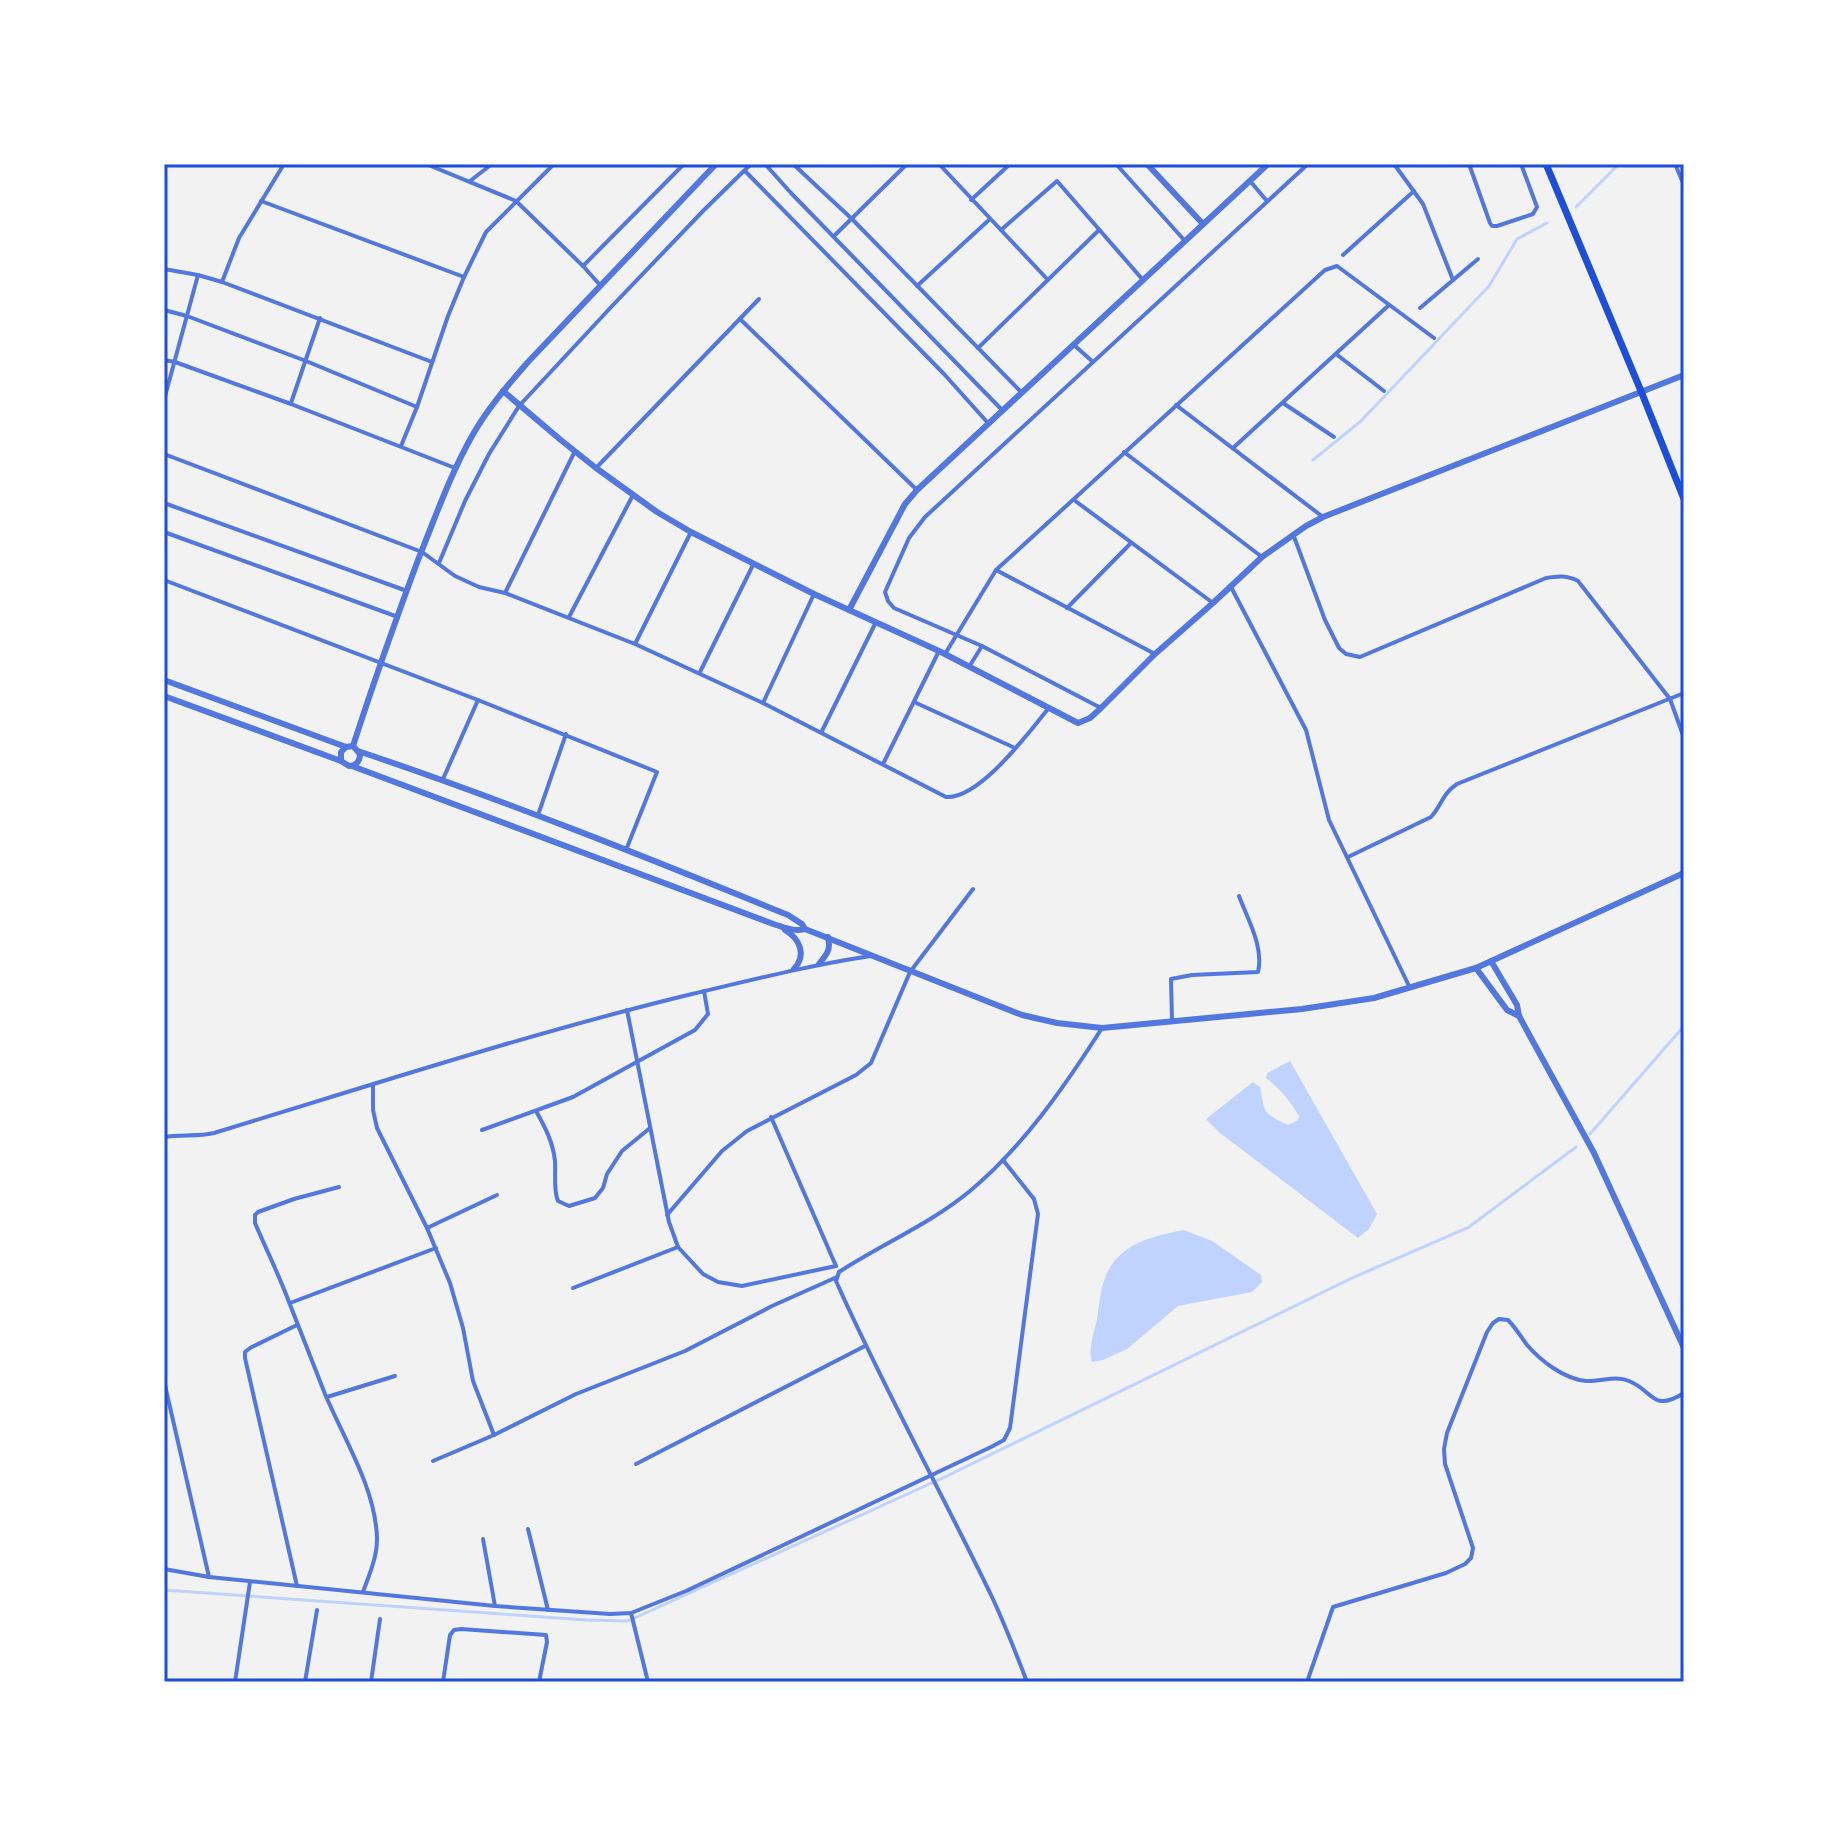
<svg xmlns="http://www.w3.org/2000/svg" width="1848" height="1846" font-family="Overpass,sans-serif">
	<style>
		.water { fill: #bfd3fe }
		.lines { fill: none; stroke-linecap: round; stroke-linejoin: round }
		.stream { stroke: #bfd3fe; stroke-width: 3 }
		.minor { stroke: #5277de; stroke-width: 4 }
		.tertiary { stroke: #5277de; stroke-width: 6 }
		.primary { stroke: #1d4ed8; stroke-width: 7 }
		.neatline { fill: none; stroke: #1d4ed8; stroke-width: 3 }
	</style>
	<rect width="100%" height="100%" fill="#f2f2f2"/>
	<g class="water">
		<path d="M1290 1061 1377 1214 1369 1229 1358 1238 1220 1133 1206 1119 1253 1082 1260 1087C1265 1114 1263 1113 1288 1125L1298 1120 1299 1116C1290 1101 1280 1089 1266 1078L1267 1073Z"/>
		<path d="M1184 1230 1212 1241 1261 1275 1262 1282 1252 1292 1178 1306 1127 1349 1103 1360 1092 1362C1088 1347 1094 1334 1097 1319 1099 1307 1100 1293 1104 1281 1115 1245 1151 1236 1184 1230Z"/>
	</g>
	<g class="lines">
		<g class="stream">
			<path d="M1576 207 1619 164"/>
			<path d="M1313 460 1361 421 1489 286 1517 239 1547 223"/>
			<path d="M1590 1134 1684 1026"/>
			<path d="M164 1590 586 1620 628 1621 947 1476 1352 1278 1469 1227 1576 1147"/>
		</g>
		<g class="minor">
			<path d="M426 164 516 201 583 266 600 285"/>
			<path d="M765 164 791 193 1002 410"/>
			<path d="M793 164 852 219 1021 392"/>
			<path d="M939 164 1048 280"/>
			<path d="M1116 164 1185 241"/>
			<path d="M1394 164 1423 204 1453 280"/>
			<path d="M1469 164 1490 223 1492 226H1497L1533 214 1537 207 1521 164"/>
			<path d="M1675 164 1684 185"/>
			<path d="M745 171 944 374 988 423"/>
			<path d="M470 181 492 164"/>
			<path d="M1250 181 1267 201"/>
			<path d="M971 200 1010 164"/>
			<path d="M261 201 464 277"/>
			<path d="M1001 230 1057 181 1143 280"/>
			<path d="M835 235 907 164"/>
			<path d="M1343 255 1414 191"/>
			<path d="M583 266 684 164"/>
			<path d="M164 269 198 275 222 282 432 362"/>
			<path d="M222 282 239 238 284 164"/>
			<path d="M917 286 990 219"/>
			<path d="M1420 308 1478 259"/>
			<path d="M164 310 187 316 306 361 417 407"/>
			<path d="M740 319 917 490"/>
			<path d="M1074 345 1093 362"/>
			<path d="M978 348 1099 230"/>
			<path d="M1336 354 1384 391"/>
			<path d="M164 360 175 362 291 404 455 468"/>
			<path d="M164 400 198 275"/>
			<path d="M291 403 320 318"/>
			<path d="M1283 403 1334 437"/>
			<path d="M1176 405 1323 517"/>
			<path d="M401 446 417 407 448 316 464 277 486 232 554 164"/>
			<path d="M1233 448 1389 305"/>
			<path d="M1124 452 1262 557"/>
			<path d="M164 454 422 552 455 576 479 587 505 593 635 644 763 703 946 797C980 799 1028 733 1048 709"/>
			<path d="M596 468 759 299"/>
			<path d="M1074 500 1213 603"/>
			<path d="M164 503 407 591"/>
			<path d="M164 532 398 617"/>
			<path d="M1293 534 1325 620 1339 648 1346 654 1360 657 1546 578C1558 576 1567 575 1578 581L1670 699 1684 738"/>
			<path d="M439 563 465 501 489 454 519 406 613 305 703 211 751 164"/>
			<path d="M996 570 1155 654"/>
			<path d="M164 580 478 700 657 772 626 850"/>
			<path d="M1231 587 1306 730 1329 820 1410 988"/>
			<path d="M505 593 575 451"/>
			<path d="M1067 608 1131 543"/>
			<path d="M569 617 633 495"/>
			<path d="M635 644 691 532"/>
			<path d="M945 654 996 570 1325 270 1337 266 1434 338"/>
			<path d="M969 667 982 646"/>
			<path d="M700 672 754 563"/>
			<path d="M914 702 1015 748"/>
			<path d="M763 703 814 594"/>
			<path d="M1101 708 982 646 894 608 888 601 885 592 909 538 925 517 1308 164"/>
			<path d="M822 731 876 622"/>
			<path d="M883 764 939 651"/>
			<path d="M443 779 478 700"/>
			<path d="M538 815 566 734"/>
			<path d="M1348 857 1431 817C1442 805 1442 794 1457 784L1684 693"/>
			<path d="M627 1010 669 1222 678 1247 703 1274 718 1282 742 1286 836 1266"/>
			<path d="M1172 1020 1171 979 1192 975 1258 972C1264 947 1248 920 1239 896"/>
			<path d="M373 1085V1110L377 1128 427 1228 450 1283 463 1328 473 1381 494 1435"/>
			<path d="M536 1111C545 1127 553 1142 555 1161 556 1174 553 1189 558 1201L569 1206 595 1198 603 1188 607 1174 622 1151 650 1128"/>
			<path d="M771 1117 836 1266"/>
			<path d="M482 1130 573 1097 695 1030 708 1014 704 991"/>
			<path d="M164 1137C181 1134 197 1137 214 1133 372 1085 531 1033 692 994 752 980 810 965 871 956"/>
			<path d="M339 1187 294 1199 258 1212 255 1215V1223C266 1249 279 1275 289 1302 301 1333 313 1364 325 1394 344 1439 376 1489 377 1539 377 1558 369 1575 363 1592"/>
			<path d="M667 1215 722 1151 747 1131 856 1075 871 1063 910 972 973 889"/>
			<path d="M427 1228 497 1195"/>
			<path d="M839 1272 836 1281C884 1389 941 1491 992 1597 1005 1625 1016 1653 1027 1682"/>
			<path d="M839 1272C882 1244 930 1224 970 1191 1023 1147 1065 1086 1102 1028"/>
			<path d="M573 1288 678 1247"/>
			<path d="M290 1303 436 1248"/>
			<path d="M164 1381 209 1577"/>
			<path d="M327 1397 395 1376"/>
			<path d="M433 1461 494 1435 576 1394 685 1351 772 1306 837 1277"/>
			<path d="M636 1464 865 1346"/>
			<path d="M528 1529 548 1610"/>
			<path d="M483 1539 495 1606"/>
			<path d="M164 1569 209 1577 495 1606 610 1614 631 1613 686 1591 991 1447 1004 1440 1010 1428 1038 1214 1034 1199 1003 1160"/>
			<path d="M297 1586 245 1358V1352L250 1348 297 1325"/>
			<path d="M631 1613 648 1682"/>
			<path d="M235 1682 250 1582"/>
			<path d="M305 1682 317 1610"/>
			<path d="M371 1682 380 1619"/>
			<path d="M443 1682 450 1635 454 1630 461 1629 546 1635 547 1642 539 1682"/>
			<path d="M1307 1682 1333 1607 1446 1573 1465 1564 1471 1558 1473 1548 1445 1464 1444 1449 1447 1433 1487 1332 1493 1323 1499 1319 1508 1320C1516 1328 1521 1337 1527 1345 1541 1361 1564 1379 1586 1381 1600 1382 1616 1375 1629 1381 1654 1391 1652 1413 1684 1393"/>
		</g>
		<g class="tertiary">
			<path d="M1147 164 1203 224"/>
			<path d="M503 391 562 441 596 468 657 512 691 532 814 594 939 651 1078 723 1090 718 1101 708 1155 654 1213 603 1262 557 1306 526 1323 517 1684 375"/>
			<path d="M849 610 905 504 917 490 1268 164"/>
			<path d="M164 680 346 747 353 746 360 754C360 761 356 766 349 766L341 761V752L346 747"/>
			<path d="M164 696 341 761"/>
			<path d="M353 746C373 684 395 622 418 560 435 518 450 475 472 436 487 409 508 385 528 362L716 164"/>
			<path d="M358 751C504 800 646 857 788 915L802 924 805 929 1022 1015 1057 1023 1102 1028 1302 1009 1374 998 1476 968 1684 873"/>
			<path d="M352 766 776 925C786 928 795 932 805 929"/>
			<path d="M785 930C800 939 807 955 794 969"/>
			<path d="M1491 961 1517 1005 1519 1016 1594 1153 1684 1348"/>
			<path d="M819 964C827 954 831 950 828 937"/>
			<path d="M1476 968 1507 1010 1519 1016"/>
		</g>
		<path class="primary" d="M1546 164 1641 391 1684 499"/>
	</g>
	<rect width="1848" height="1846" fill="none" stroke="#ffffff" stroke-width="332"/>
	<rect x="166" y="166" width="1516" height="1514" class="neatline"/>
</svg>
